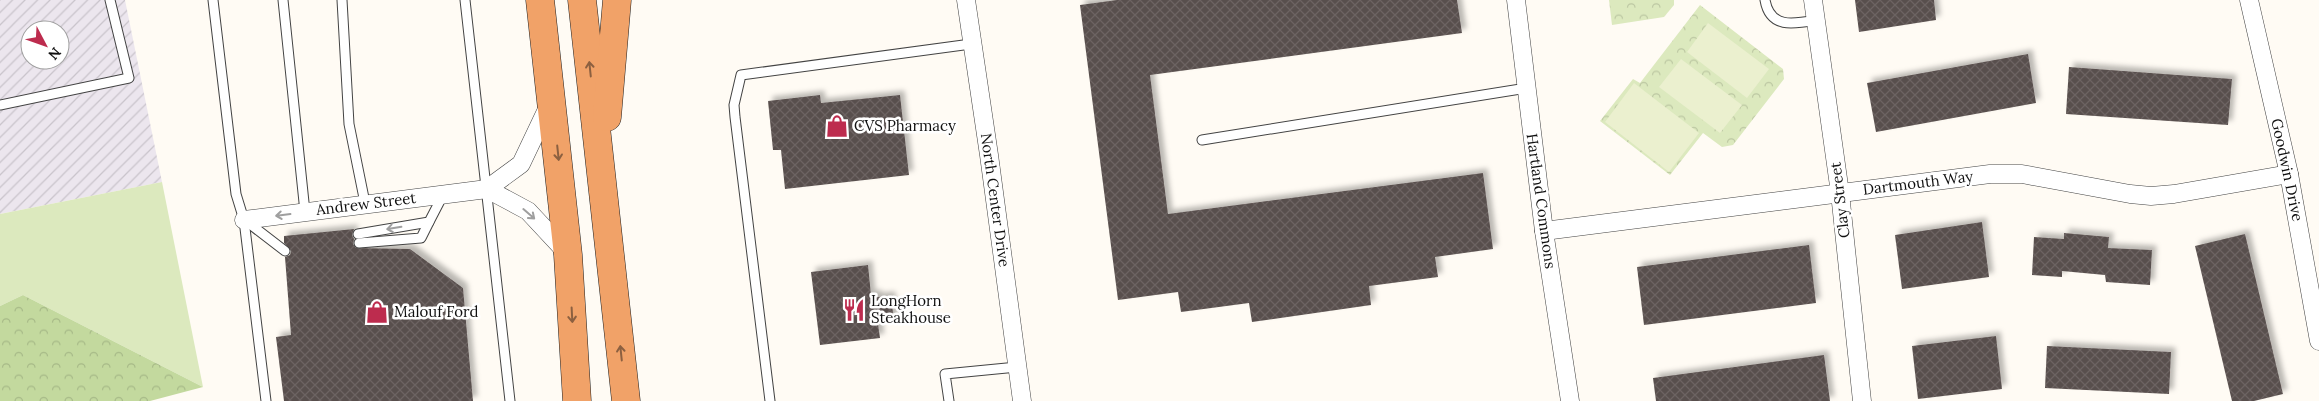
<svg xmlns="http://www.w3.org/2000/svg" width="2319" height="401" font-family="Lora,serif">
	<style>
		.industrial { fill: url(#industrial-furrows); fill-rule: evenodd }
		.grass { fill: #dce9be }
		.forest { fill: url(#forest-crowns) }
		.park { fill: url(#park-crowns) }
		.pitch { fill: #ebf0cf }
		.building { fill: url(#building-cross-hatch); filter: url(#shadow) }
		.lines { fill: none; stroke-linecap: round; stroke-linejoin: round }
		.service-casing { stroke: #434343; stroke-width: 11 }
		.minor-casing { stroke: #434343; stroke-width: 19 }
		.trunk-casing { stroke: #212121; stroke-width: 29 }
		.service { stroke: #fff; stroke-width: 9 }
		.minor { stroke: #fff; stroke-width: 18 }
		.trunk { stroke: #f1a268; stroke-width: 28 }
		.oneway { stroke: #8c6040 }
		.oneway2 { stroke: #9f9f9f }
		.labels { text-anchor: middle; stroke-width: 5; stroke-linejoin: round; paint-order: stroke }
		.poi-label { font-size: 15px; fill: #101010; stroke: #fff; text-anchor: start }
		.street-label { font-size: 15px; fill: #101010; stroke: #fff }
	</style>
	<defs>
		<pattern id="industrial-furrows" width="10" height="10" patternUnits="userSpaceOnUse" patternTransform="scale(1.25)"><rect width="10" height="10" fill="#ece6ee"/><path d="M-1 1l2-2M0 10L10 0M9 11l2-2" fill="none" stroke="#c9c4cb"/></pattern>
		<pattern id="forest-crowns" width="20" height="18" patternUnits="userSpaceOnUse" patternTransform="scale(1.25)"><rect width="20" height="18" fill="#c3d99e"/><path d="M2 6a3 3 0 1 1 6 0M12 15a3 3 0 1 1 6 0" fill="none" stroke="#a6b987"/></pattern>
		<pattern id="park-crowns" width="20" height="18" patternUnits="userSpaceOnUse" patternTransform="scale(1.25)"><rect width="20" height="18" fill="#dce9be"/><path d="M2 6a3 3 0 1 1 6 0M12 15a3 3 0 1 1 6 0" fill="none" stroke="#bcc7a2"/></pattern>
		<pattern id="building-cross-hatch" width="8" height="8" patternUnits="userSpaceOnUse" patternTransform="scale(1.25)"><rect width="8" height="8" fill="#594f4d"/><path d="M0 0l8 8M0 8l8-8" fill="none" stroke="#6c6462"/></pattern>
		<filter id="shadow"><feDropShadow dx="4.5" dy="-4.5" stdDeviation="2.5" flood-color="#0004"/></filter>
	</defs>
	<rect width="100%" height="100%" fill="#fffbf4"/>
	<path class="industrial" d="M0 0H125L162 182 0 214ZM30 30H60V60H30Z"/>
	<path class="grass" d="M162 182 203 387 23 295 0 306V214Z"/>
	<path class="forest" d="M23 295 203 387 150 401H0V306Z"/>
	<g class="park">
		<path d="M1609 0H1674V5L1664 17 1612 25Z"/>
		<path d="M1700 5 1783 69 1784 79 1733 145 1722 147 1703 133 1670 175 1600 121 1633 79 1640 83Z"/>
	</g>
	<g class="pitch">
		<path d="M1708 23 1769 69 1747 98 1687 52Z"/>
		<path d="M1681 59 1742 105 1720 133 1659 87Z"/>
		<path d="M1634 83 1699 133 1669 172 1605 122Z"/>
	</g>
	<g class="building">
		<path d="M1117 0H1457L1462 33 1150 75 1168 214 1483 173 1493 249 1435 257 1438 277 1369 286 1371 305 1252 322 1249 303 1181 312 1178 292 1118 300 1080 5Z"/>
		<path d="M1855 0H1934L1936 20 1859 32Z"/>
		<path d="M2028 54 2036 103 1876 132 1867 83Z"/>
		<path d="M2069 67 2232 79 2228 125 2066 114Z"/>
		<path d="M820 95 821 103 900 95 909 175 785 189 781 150H773L768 101Z"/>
		<path d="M1982 222 1989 277 1902 289 1895 235Z"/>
		<path d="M354 229 352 235 354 239 353 244 356 248 410 249 463 288 473 401H284L276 337 291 335 285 257 290 255 291 251 284 243V236Z"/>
		<path d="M2064 233 2109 237 2108 248 2152 250 2150 285 2106 282 2105 275 2062 271V277L2032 275 2034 237 2064 239Z"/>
		<path d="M2245 234 2283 394 2254 401H2232L2195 246Z"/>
		<path d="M1809 245 1816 303 1644 325 1637 267Z"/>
		<path d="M868 265 871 295 877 294V297L891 296 894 322 878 324 880 338 820 345 811 272Z"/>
		<path d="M1996 336 2002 389 1918 399 1912 346Z"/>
		<path d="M2047 346 2171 352 2169 394 2045 388Z"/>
		<path d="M1824 355 1830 401H1656L1653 378Z"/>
	</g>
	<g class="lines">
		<defs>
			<g id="service">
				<path d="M213 0 236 194 244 220 266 401"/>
				<path d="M283 0 305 212"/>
				<path d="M342 0 349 124 365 203"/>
				<path d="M465 0 510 401"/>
				<path d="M1765 0C1770 29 1794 24 1816 20"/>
				<path d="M0 105 129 78 110 0"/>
				<path d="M1202 140 1527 88"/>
				<path d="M246 221 285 251"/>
				<path d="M358 234 429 222 443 195"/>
				<path d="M359 243 421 238 429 222"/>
				<path d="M770 401 735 117 734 105 741 75 971 44"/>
				<path d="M949 401 945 374 1017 367"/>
			</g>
			<g id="minor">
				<path d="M966 0 989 155 1022 401"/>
				<path d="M1516 0 1544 231 1570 401"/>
				<path d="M1813 0 1840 193 1862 401"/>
				<path d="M2249 0 2289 174 2319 341"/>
				<path d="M487 189 528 211 568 254"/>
				<path d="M244 220 487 189 521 164 550 103"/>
				<path d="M1544 231 1990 174H2022L2130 194 2151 196 2174 194 2289 174"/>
			</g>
			<g id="trunk">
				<path d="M540 0 568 255 577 401"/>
				<path d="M582 0 626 401"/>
				<path d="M607 117 617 0"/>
			</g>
		</defs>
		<use href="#service" class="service-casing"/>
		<use href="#minor" class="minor-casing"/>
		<use href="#trunk" class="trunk-casing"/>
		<use href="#service" class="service"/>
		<use href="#minor" class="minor"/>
		<use href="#trunk" class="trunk"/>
	</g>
	<defs><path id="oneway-shaft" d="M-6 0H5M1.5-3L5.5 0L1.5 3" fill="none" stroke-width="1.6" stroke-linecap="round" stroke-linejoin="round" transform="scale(1.25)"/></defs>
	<g class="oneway">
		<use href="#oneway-shaft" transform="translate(590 69) rotate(-96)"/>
		<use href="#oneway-shaft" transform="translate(558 153) rotate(84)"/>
		<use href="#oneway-shaft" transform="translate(572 315) rotate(87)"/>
		<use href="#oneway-shaft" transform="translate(621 353) rotate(-96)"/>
	</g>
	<g class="oneway2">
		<use href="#oneway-shaft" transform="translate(529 214) rotate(41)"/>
		<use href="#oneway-shaft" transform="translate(283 215) rotate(173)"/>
		<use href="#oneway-shaft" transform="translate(394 228) rotate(171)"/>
	</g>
	<defs>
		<symbol id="shop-bare" viewBox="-9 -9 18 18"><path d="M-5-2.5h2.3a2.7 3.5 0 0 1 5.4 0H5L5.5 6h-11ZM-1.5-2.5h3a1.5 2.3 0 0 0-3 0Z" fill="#bd2c4e" stroke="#fff" stroke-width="2.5" paint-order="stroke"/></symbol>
		<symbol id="restaurant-bare" viewBox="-9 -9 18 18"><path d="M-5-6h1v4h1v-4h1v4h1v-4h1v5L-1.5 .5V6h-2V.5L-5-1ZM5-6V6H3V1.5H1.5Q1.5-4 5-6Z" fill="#bd2c4e" stroke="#fff" stroke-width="2.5" paint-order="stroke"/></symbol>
	</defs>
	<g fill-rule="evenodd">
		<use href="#shop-bare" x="821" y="110" width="32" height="32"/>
		<use href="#restaurant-bare" x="838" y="294" width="32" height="32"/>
		<use href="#shop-bare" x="361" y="296" width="32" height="32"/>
	</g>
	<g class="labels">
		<g class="poi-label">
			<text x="854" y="131">CVS Pharmacy</text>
			<text x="871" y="306">LongHorn<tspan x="871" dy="17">Steakhouse</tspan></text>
			<text x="394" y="317">Malouf Ford</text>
		</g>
		<g class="street-label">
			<text transform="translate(2287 170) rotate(78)" y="5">Goodwin Drive</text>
			<text transform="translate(1918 183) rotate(-7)" y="5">Dartmouth Way</text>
			<text transform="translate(995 200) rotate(82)" y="5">North Center Drive</text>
			<text transform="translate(1840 200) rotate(-97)" y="5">Clay Street</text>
			<text transform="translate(1541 201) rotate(82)" y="5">Hartland Commons</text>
			<text transform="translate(366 204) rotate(-7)" y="5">Andrew Street</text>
		</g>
	</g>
	<g transform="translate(45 45) rotate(131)"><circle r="24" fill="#ffffff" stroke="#9f9f9f"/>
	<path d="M0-4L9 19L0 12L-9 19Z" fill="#bd2c4e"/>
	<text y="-8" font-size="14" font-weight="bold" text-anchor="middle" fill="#101010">N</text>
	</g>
</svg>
